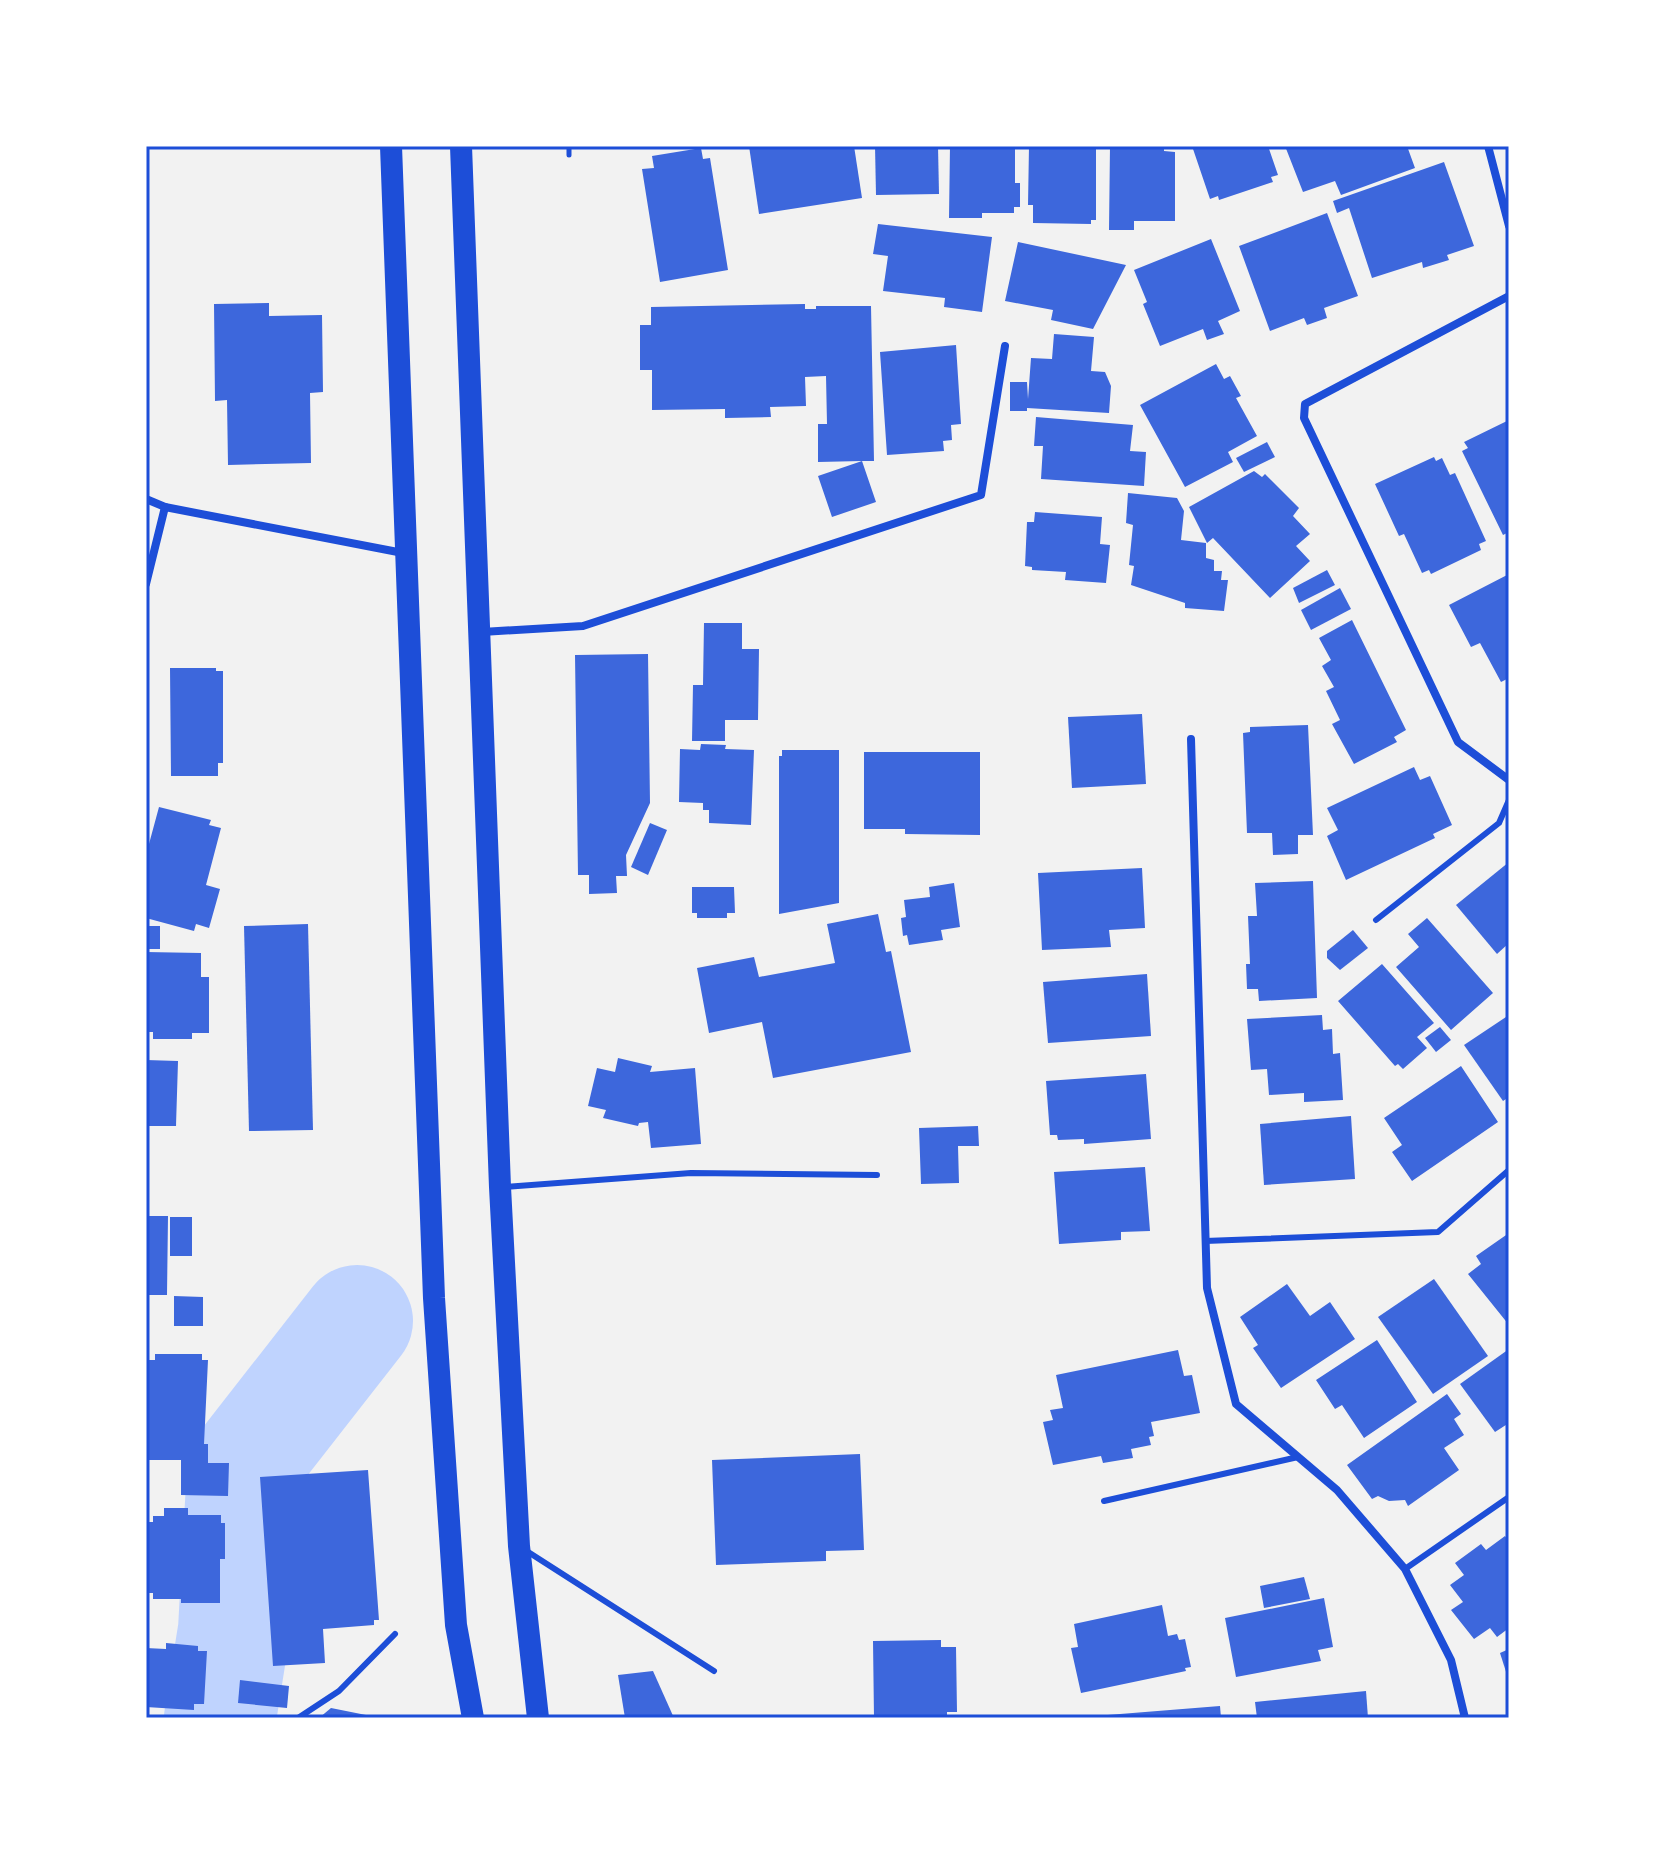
<svg xmlns="http://www.w3.org/2000/svg" width="1655" height="1864" font-family="Quicksand,sans-serif">
	<style>
		.lines { fill: none; stroke-linecap: round; stroke-linejoin: round }
		.river { stroke: #bfd3fe; stroke-width: 112 }
		.building { fill: #3d67dc }
		.path { stroke: #1d4ed8; stroke-width: 5 }
		.service { stroke: #1d4ed8; stroke-width: 6 }
		.minor { stroke: #1d4ed8; stroke-width: 8 }
		.trunk { stroke: #1d4ed8; stroke-width: 22 }
		.neatline { fill: none; stroke: #1d4ed8; stroke-width: 3 }
	</style>
	<rect width="100%" height="100%" fill="#f2f2f2"/>
	<g class="lines">
		<path class="river" d="M220 1718 234 1630 243 1467 357 1321"/>
	</g>
	<g class="building">
		<path d="M749 146H854L862 198 759 214Z"/>
		<path d="M875 146H938L939 194 876 195Z"/>
		<path d="M950 146H1015V183H1020V207H1014V213H982V218H949Z"/>
		<path d="M1029 146H1096V220H1091V224L1033 223V205H1028Z"/>
		<path d="M1110 146H1164V151L1175 152V221H1134V230H1109Z"/>
		<path d="M1192 146H1268L1278 175 1271 177 1273 182 1219 200 1218 196 1210 199Z"/>
		<path d="M1285 146H1407L1415 168 1341 195 1335 181 1303 192Z"/>
		<path d="M701 148 703 159 710 158 728 270 660 282 642 169 654 168 652 156Z"/>
		<path d="M1444 162 1474 246 1447 255 1449 260 1423 268 1422 262 1372 278 1349 208 1337 213 1333 201Z"/>
		<path d="M1327 213 1358 296 1324 308 1327 318 1307 325 1304 318 1270 331 1239 246Z"/>
		<path d="M878 224 992 237 982 312 944 307 945 298 883 291 888 256 873 254Z"/>
		<path d="M1211 239 1240 311 1218 321 1224 334 1207 340 1203 329 1160 346 1143 304 1147 302 1134 270Z"/>
		<path d="M1018 242 1126 265 1093 329 1051 320 1053 310 1005 301Z"/>
		<path d="M269 303V316L322 315 323 392 310 393 311 463 228 465 227 400 215 401 214 304Z"/>
		<path d="M805 304V309H816V306H871L874 461H862L876 502 832 517 818 476 862 461 818 462V424H827L826 376 805 377 806 406 770 407 771 417 725 418V409L652 410V370H640V325H651V307Z"/>
		<path d="M1054 334 1094 337 1091 371 1105 372 1111 386 1109 413 1027 408V411H1010V382H1027L1028 399 1031 358 1052 359Z"/>
		<path d="M956 345 961 424 951 425 952 440 943 441 944 451 887 455 880 352Z"/>
		<path d="M1216 364 1224 379 1230 376 1241 396 1236 398 1257 436 1228 452 1233 462 1185 487 1140 405Z"/>
		<path d="M1036 417 1133 425 1130 451 1146 452 1144 486 1041 479 1043 446H1034Z"/>
		<path d="M1509 420V532L1503 535 1462 451 1468 448 1464 442Z"/>
		<path d="M1267 442 1275 457 1244 472 1236 458Z"/>
		<path d="M1434 457 1436 461 1442 458 1450 475 1455 473 1486 541 1479 544 1481 550 1431 574 1429 570 1422 573 1404 534 1399 536 1375 484Z"/>
		<path d="M1254 471 1262 477 1265 474 1299 508 1293 516 1310 534 1296 546 1310 561 1270 598 1213 538 1207 543 1189 507Z"/>
		<path d="M1128 493 1177 498 1184 511 1181 540 1206 543V558L1214 560V571H1222L1221 580H1228L1224 611 1185 608V603L1131 585 1134 566 1129 565 1133 525 1126 523Z"/>
		<path d="M1035 512 1102 517 1100 544 1110 545 1106 583 1065 580 1066 572 1032 570V567L1025 566 1027 522H1034Z"/>
		<path d="M1327 570 1335 585 1299 603 1293 588Z"/>
		<path d="M1509 574V678L1501 682 1480 643 1471 647 1449 605Z"/>
		<path d="M1340 588 1351 609 1311 630 1301 610Z"/>
		<path d="M1352 620 1406 730 1394 737 1397 742 1354 764 1332 724 1340 720 1326 691 1334 687 1322 666 1331 660 1319 638Z"/>
		<path d="M704 623H742V649H759L758 720H725V741H692L693 685H703Z"/>
		<path d="M648 654 650 803 626 855 627 876H616L617 893 589 894V875H578L575 655Z"/>
		<path d="M170 668H216V671H223V763H218V776H171Z"/>
		<path d="M1142 714 1146 784 1072 788 1068 717Z"/>
		<path d="M1308 725 1313 835H1298V854L1273 855 1272 833H1247L1243 733 1250 732V727Z"/>
		<path d="M701 744 726 745 725 749 754 750 751 825 709 823V810H703V803L679 802 680 749 700 750Z"/>
		<path d="M782 750H839V903L779 914V756H782Z"/>
		<path d="M864 752H980V835L905 834V829H864Z"/>
		<path d="M1414 767 1420 780 1430 776 1452 825 1433 834 1435 838 1346 880 1327 836 1338 830 1327 808Z"/>
		<path d="M159 807 211 820 209 825 221 828 206 885 220 889 209 928 196 924 194 931 146 918V855Z"/>
		<path d="M650 823 667 830 648 875 631 867Z"/>
		<path d="M1509 862V943L1497 954 1456 905Z"/>
		<path d="M1142 868 1145 928 1109 930 1111 947 1042 950 1038 873Z"/>
		<path d="M1313 881 1317 998 1259 1001 1258 989H1247L1246 964H1250L1248 916H1257L1255 883Z"/>
		<path d="M954 883 960 927 941 930 943 940 909 945 907 935 903 936 901 918 906 917 904 900 930 897 929 887Z"/>
		<path d="M692 887H734L735 913H727V918H697V913H692Z"/>
		<path d="M878 914 886 952 891 951 911 1052 773 1078 762 1022 709 1033 697 968 754 957 759 977 835 963 827 924Z"/>
		<path d="M1427 918 1493 993 1451 1030 1396 967 1419 947 1408 934Z"/>
		<path d="M308 924 313 1130 249 1131 244 926Z"/>
		<rect x="146" y="926" width="14" height="23"/>
		<path d="M1353 930 1368 948 1340 970 1327 958V951Z"/>
		<path d="M146 952 201 953V977H209V1033H192V1039H153V1032H146Z"/>
		<path d="M1382 964 1434 1023 1417 1037 1427 1048 1403 1069 1398 1064 1395 1066 1338 1001Z"/>
		<path d="M1147 974 1151 1036 1048 1043 1043 982Z"/>
		<path d="M1322 1015 1323 1030 1332 1029 1333 1054 1340 1053 1343 1100 1304 1102V1093L1269 1095 1267 1069 1251 1070 1247 1019Z"/>
		<path d="M1509 1015V1097L1503 1101 1464 1045Z"/>
		<path d="M1440 1027 1451 1040 1436 1052 1425 1038Z"/>
		<path d="M618 1058 652 1066 650 1072 695 1068 701 1144 651 1148 648 1122 639 1123 638 1126 603 1118 606 1110 588 1106 597 1068 615 1072Z"/>
		<path d="M146 1060 178 1061 176 1126H146Z"/>
		<path d="M1461 1066 1498 1122 1412 1181 1392 1152 1402 1145 1384 1118Z"/>
		<path d="M1146 1074 1151 1139 1084 1144V1139L1058 1140 1057 1135H1050L1046 1081Z"/>
		<path d="M1351 1116 1355 1179 1264 1185 1260 1124Z"/>
		<path d="M978 1126 979 1146H958L959 1183 921 1184 919 1128Z"/>
		<path d="M1145 1167 1150 1231 1121 1232V1240L1059 1244 1054 1172Z"/>
		<path d="M146 1216H168L167 1295H149V1314H146Z"/>
		<rect x="170" y="1217" width="22" height="39"/>
		<path d="M1509 1233V1325L1468 1274 1481 1264 1476 1256Z"/>
		<path d="M1434 1279 1488 1356 1433 1394 1378 1317Z"/>
		<path d="M1287 1284 1310 1316 1330 1302 1355 1339 1281 1388 1253 1348 1258 1345 1240 1317Z"/>
		<path d="M174 1296 203 1297V1326H174Z"/>
		<path d="M1377 1340 1417 1402 1364 1438 1342 1405 1335 1409 1316 1380Z"/>
		<path d="M1509 1349V1423L1495 1432 1460 1384Z"/>
		<path d="M1178 1350 1184 1376 1192 1375 1200 1413 1151 1422 1154 1436 1149 1437 1151 1445 1131 1449 1133 1458 1103 1463 1101 1456 1053 1465 1043 1422 1053 1420 1050 1410 1063 1408 1056 1375Z"/>
		<path d="M155 1354H202V1360H208L204 1444H208V1463H229L228 1496 181 1495V1460H146V1360H155Z"/>
		<path d="M1447 1394 1461 1414 1454 1419 1464 1435 1444 1448 1459 1470 1408 1506 1405 1500 1389 1501 1378 1496 1372 1499 1347 1465Z"/>
		<path d="M860 1454 864 1550 826 1551V1561L716 1565 712 1460Z"/>
		<path d="M368 1470 379 1620H374V1625L323 1629 325 1663 273 1666 260 1477Z"/>
		<path d="M164 1508H188V1515H221V1523H225V1559H220V1603H181V1599H153V1593H146V1522H153V1516H164Z"/>
		<path d="M1505 1536 1509 1542V1628L1497 1637 1490 1628 1474 1639 1451 1610 1463 1602 1450 1585 1464 1575 1455 1563 1481 1544 1486 1550Z"/>
		<path d="M1304 1577 1310 1599 1264 1608 1260 1586Z"/>
		<path d="M1324 1598 1333 1647 1318 1650 1321 1661 1236 1677 1225 1618Z"/>
		<path d="M1162 1605 1168 1636 1177 1634 1179 1640 1185 1639 1191 1667 1185 1668 1186 1671 1081 1693 1071 1648 1078 1647 1074 1624Z"/>
		<path d="M941 1640V1647H956L957 1712H947V1718H874L873 1641Z"/>
		<path d="M166 1643 198 1646V1651H207L204 1704H194V1710L146 1707V1648L166 1649Z"/>
		<path d="M1509 1649V1678H1508L1500 1653Z"/>
		<path d="M653 1671 674 1718H625L618 1675Z"/>
		<path d="M240 1680 289 1686 287 1708 238 1703Z"/>
		<path d="M1366 1691 1368 1718H1257L1255 1702Z"/>
		<path d="M1220 1706 1221 1718H1096L1095 1716Z"/>
		<path d="M331 1708 366 1715 369 1718H319Z"/>
	</g>
	<g class="lines">
		<path class="path" d="M569 146V155"/>
		<g class="service">
			<path d="M1376 920 1499 823 1509 800"/>
			<path d="M505 1187 691 1173 877 1175"/>
			<path d="M1205 1241 1438 1232 1509 1170"/>
			<path d="M1104 1501 1298 1457"/>
			<path d="M525 1550 714 1671"/>
			<path d="M1405 1569 1509 1497"/>
			<path d="M298 1718 339 1691 395 1634"/>
		</g>
		<g class="minor">
			<path d="M1488 146 1509 226"/>
			<path d="M1509 296 1305 404 1304 418 1458 742 1509 780"/>
			<path d="M146 499 165 507 403 553"/>
			<path d="M146 584 165 507"/>
			<path d="M482 632 583 626 981 495 1005 346"/>
			<path d="M1191 739 1207 1288 1236 1404 1337 1490 1405 1569 1451 1660 1465 1718"/>
		</g>
		<g class="trunk">
			<path d="M391 146 434 1298 456 1625 473 1718"/>
			<path d="M461 146 500 1187 519 1546 538 1718"/>
		</g>
	</g>
	<rect width="1655" height="1864" fill="none" stroke="#ffffff" stroke-width="296"/>
	<rect x="148" y="148" width="1359" height="1568" class="neatline"/>
</svg>
